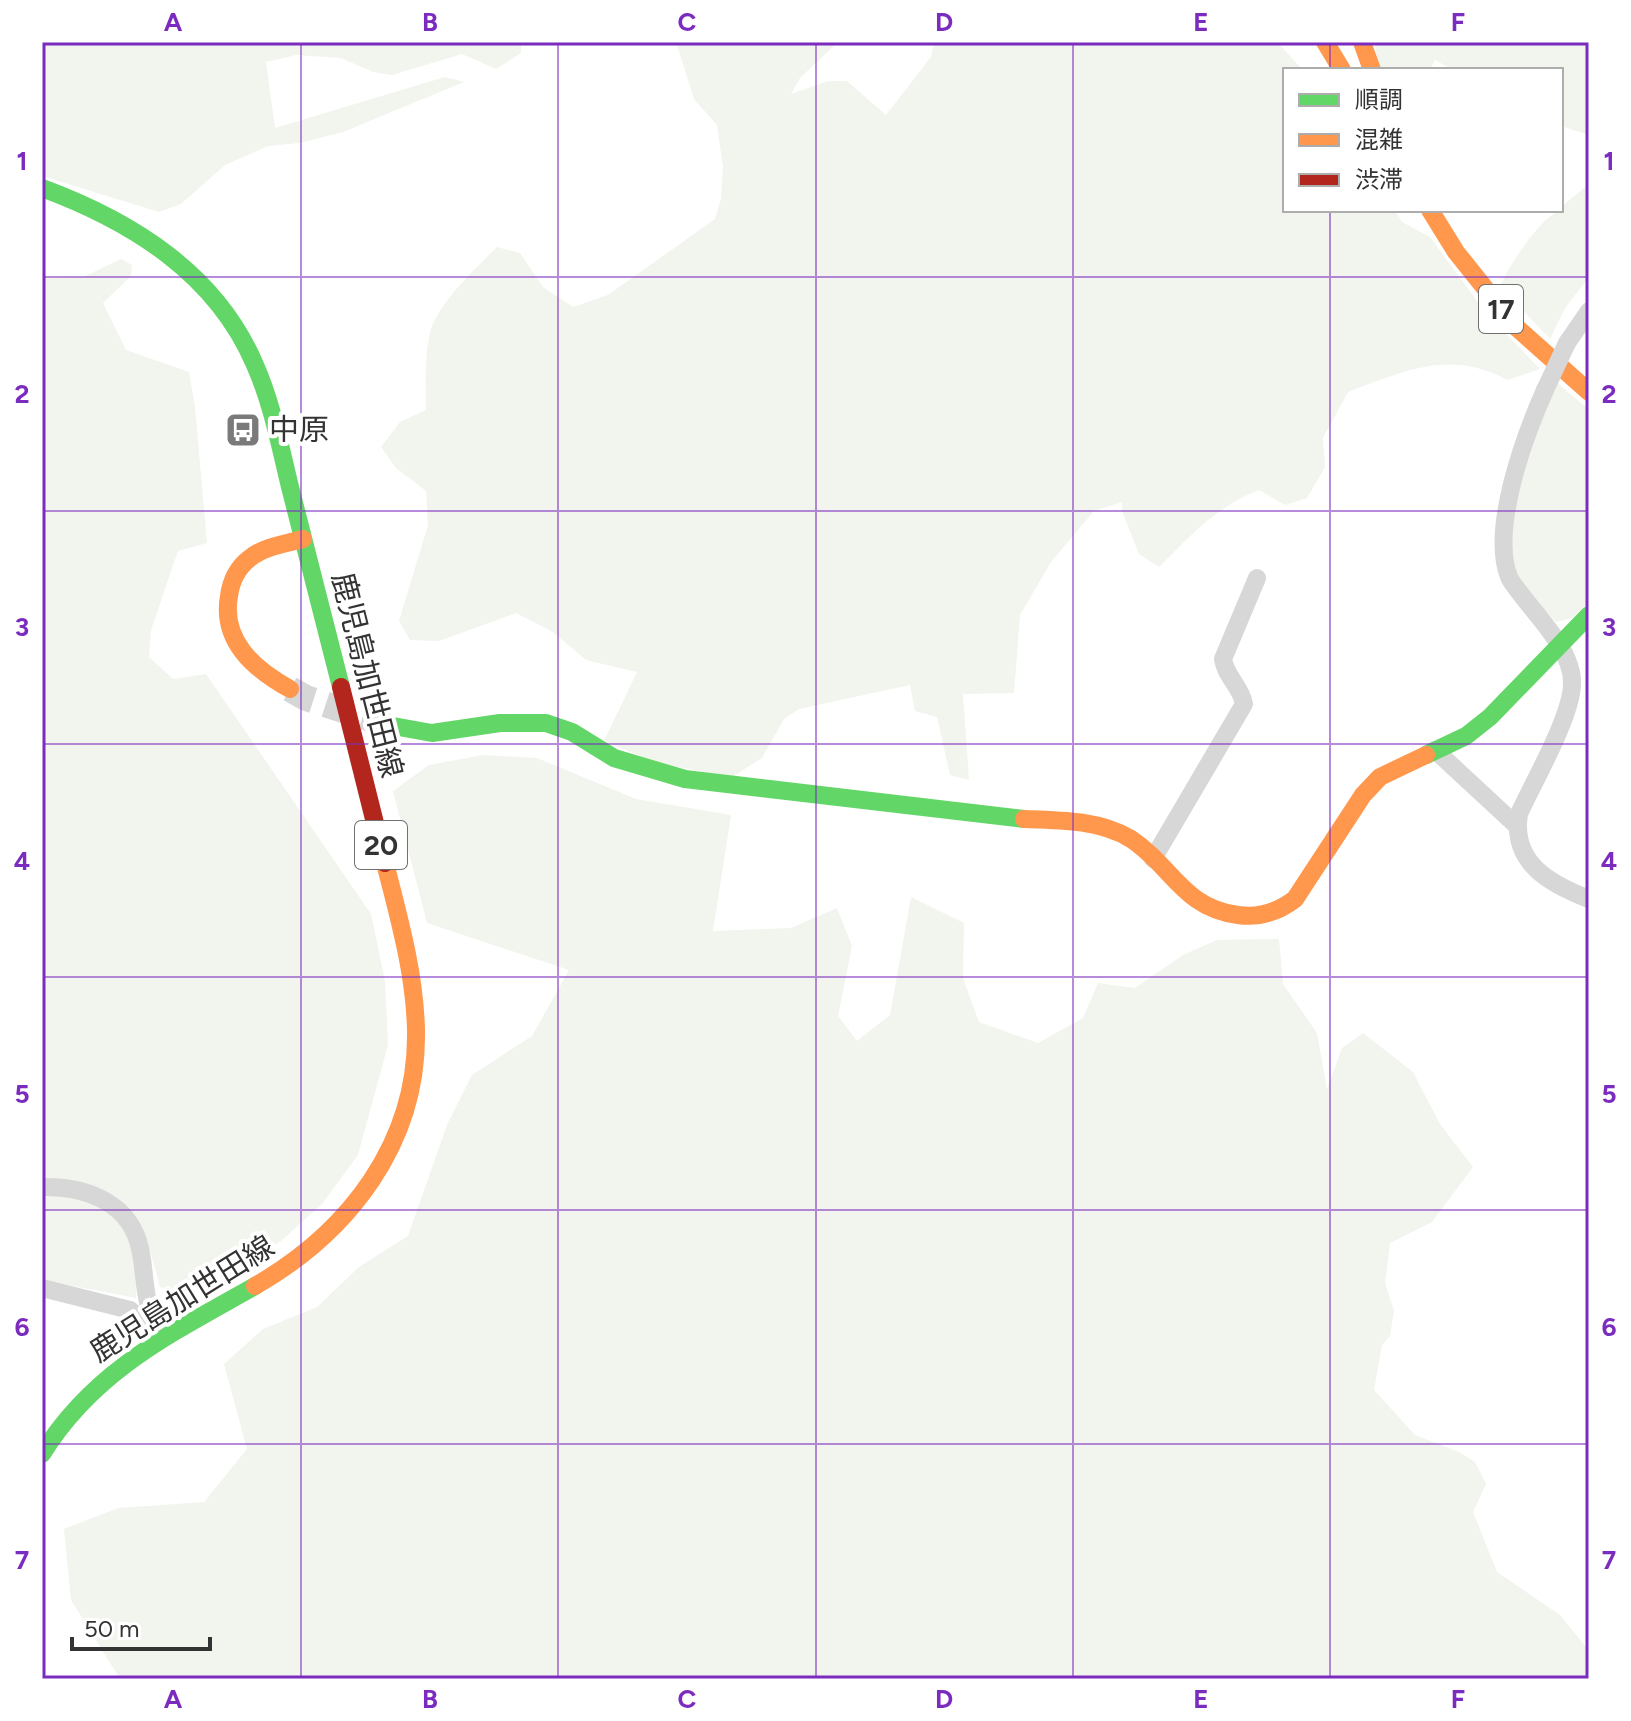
<svg xmlns="http://www.w3.org/2000/svg" width="1631" height="1721" font-family="Figtree,'Noto Sans JP',sans-serif">
	<style>
		.green { fill: #f1f5ed }
		.lines { fill: none; stroke-linecap: round; stroke-linejoin: round }
		.secondary-tunnel { stroke: #d6d6d6; stroke-width: 26; stroke-dasharray: 26 13; stroke-linecap: butt }
		.street { stroke: #d7d7d7; stroke-width: 18 }
		.fast { stroke: #63d668; stroke-width: 18 }
		.slow { stroke: #ff974d; stroke-width: 18 }
		.jam { stroke: #b3261e; stroke-width: 18 }
		.street-bridge { stroke: #d7d7d7; stroke-width: 18 }
		.grid { fill: none; stroke: #7b2cbf; stroke-width: 2; stroke-opacity: 0.55 }
		.labels { text-anchor: middle; stroke-width: 8; stroke-linejoin: round; paint-order: stroke }
		.shield { fill: #fff; stroke: #707070; stroke-width: 2 }
		.shield-label { font-size: 28px; font-weight: bold; fill: #333 }
		.poi-label { font-size: 30px; fill: #333; stroke: #fff; text-anchor: start }
		.street-label { font-size: 30px; fill: #333; stroke: #fff }
		.neatline { fill: none; stroke: #7b2cbf; stroke-width: 3 }
		.grid-label { font-size: 26px; text-anchor: middle; font-weight: bold; fill: #7b2cbf }
	</style>
	<rect width="100%" height="100%" fill="#fff"/>
	<g class="green">
		<path d="M42 42H521V53L496 69 462 54 392 75 373 72 341 58 296 55 266 62 275 128 445 77 464 82 343 132 300 143 268 146 225 165 181 204 159 212 42 176Z"/>
		<path d="M676 42H838L800 78 791 94 828 81H847L886 115 931 57 934 42H1277L1303 70H1285V210H1395L1402 222 1430 237 1486 313 1540 369 1507 380C1450 349 1404 371 1348 392L1323 438 1325 467 1307 498 1285 505 1259 490C1217 506 1190 536 1159 567L1139 554 1122 511V502L1094 511 1051 562 1020 615 1014 693 963 694 969 780 950 775 937 717 915 711 910 685 799 709 784 719 762 758 732 777 657 763 604 741 637 672 586 660 553 632 516 613 439 641 410 640 399 621 428 525 426 491 396 468 381 447 400 422 426 410C426 388 424 344 433 324 445 297 476 268 497 247L520 253 543 287 573 307 608 295 715 219 721 199 723 167 717 125 694 99Z"/>
		<path d="M1375 42H1589V135L1561 126V70H1453L1435 60 1430 70H1378Z"/>
		<path d="M1589 184V277L1565 308 1550 339 1500 286C1509 266 1540 217 1561 210V207Z"/>
		<path d="M121 259 132 265 131 276 103 303 126 350 189 372 195 407 207 543 178 551 151 630 149 657 173 679 206 674 371 914 385 981 388 1045 358 1155 322 1204 281 1241 186 1291H172L160 1287C150 1249 141 1203 99 1189 81 1184 60 1183 42 1180V280L45 278 83 277Z"/>
		<path d="M1554 380 1589 410V602L1573 618 1556 622 1511 574 1510 528 1524 474Z"/>
		<path d="M483 755 537 758 636 799 731 815 713 931 791 928 837 908 852 946 838 1016 857 1041 890 1015 911 897 964 923 963 978 979 1022 1038 1043 1083 1018 1098 983 1135 988 1183 955 1217 940 1279 939 1283 984 1317 1033 1327 1089 1342 1048 1363 1033 1413 1072 1440 1124 1473 1167 1432 1222 1390 1243 1385 1283 1394 1311 1390 1336 1382 1345 1374 1390 1415 1435 1459 1452 1475 1462 1486 1484 1473 1512 1497 1572 1560 1615 1589 1651V1679H120L71 1600 64 1529 118 1508 204 1502 247 1449 224 1364 263 1329 317 1307 359 1267 408 1236 447 1125 472 1075 532 1036 569 970 427 923 393 791 429 765Z"/>
		<path d="M42 1194C120 1200 135 1221 136 1298L42 1280Z"/>
	</g>
	<g class="lines">
		<path class="secondary-tunnel" d="M290 689 306 698 393 726"/>
		<g class="street">
			<path d="M1567 343 1589 311"/>
			<path d="M1545 390C1525 435 1490 529 1509 577 1512 584 1519 591 1523 597 1541 620 1574 654 1572 685 1571 717 1533 783 1519 814 1511 863 1550 884 1589 899"/>
			<path d="M1435 750 1517 826"/>
			<path d="M1153 859 1244 704C1241 686 1226 678 1223 659L1257 578"/>
			<path d="M42 1187C82 1186 125 1200 138 1241 144 1259 143 1278 147 1297 149 1311 156 1325 161 1338"/>
			<path d="M42 1288 130 1310 159 1336"/>
		</g>
		<g class="fast">
			<path d="M42 188C131 221 216 273 255 365 272 403 280 446 290 487 307 554 324 621 341 687"/>
			<path d="M393 726 432 733 500 723H546L572 732 614 758 685 779 1024 819"/>
			<path d="M1426 755 1466 736 1490 717 1589 615"/>
			<path d="M42 1454C94 1370 172 1333 255 1286"/>
		</g>
		<g class="slow">
			<path d="M1325 42 1342 70"/>
			<path d="M1362 42 1372 70"/>
			<path d="M1430 210 1456 252 1516 327 1589 392"/>
			<path d="M290 689C254 669 221 641 229 596 231 581 238 567 250 558 265 546 285 544 303 539"/>
			<path d="M1024 819C1059 820 1100 820 1131 839 1172 866 1183 908 1238 915 1259 918 1278 912 1295 899L1363 795 1380 777 1426 755"/>
			<path d="M255 1286C349 1232 418 1143 416 1031 415 974 399 918 385 863"/>
		</g>
		<path class="jam" d="M341 687 385 863"/>
		<path class="street-bridge" d="M1545 390 1567 343"/>
	</g>
	<path class="grid" d="M301 42V1679M558 42V1679M816 42V1679M1073 42V1679M1330 42V70M1330 210V1679M42 277H1589M42 511H1589M42 744H1589M42 977H1589M42 1210H1589M42 1444H1589"/>
	<defs>
		<symbol id="bus-square" viewBox="-11 -11 22 22"><rect x="-9" y="-9" width="18" height="18" rx="4" fill="#7a7a7a" stroke="#fff"/><path d="M-5-6H5V4H4V6H2V4H-2V6H-4V4H-5ZM-3.5-4V0h7V-4ZM-3.5 1.2v1.5H-2V1.2ZM2 1.2v1.5H3.5V1.2Z" fill="#fff"/></symbol>
	</defs>
	<g fill-rule="evenodd">
		<use href="#bus-square" x="223" y="410" width="40" height="40"/>
	</g>
	<g class="labels">
		<g class="shield">
			<rect x="1479" y="285" width="44" height="48" rx="6"/>
			<rect x="355" y="821" width="52" height="48" rx="6"/>
		</g>
		<g class="shield-label">
			<text x="1501" y="319">17</text>
			<text x="381" y="855">20</text>
		</g>
		<g class="poi-label">
			<text x="269" y="440">中原</text>
		</g>
		<g class="street-label">
			<text transform="translate(367 675) rotate(76)" y="10">鹿児島加世田線</text>
			<text transform="translate(182 1299) rotate(-32)" y="10">鹿児島加世田線</text>
		</g>
	</g>
	<rect width="1631" height="1721" fill="none" stroke="#ffffff" stroke-width="88"/>
	<rect x="1283" y="68" width="280" height="144" fill="#ffffff" stroke="#adadad" stroke-width="2"/>
	<rect x="1299" y="94" width="40" height="12" fill="#63d668" stroke="#adadad" stroke-width="2"/>
	<text x="1355" y="108" font-size="24" fill="#333333">順調</text>
	<rect x="1299" y="134" width="40" height="12" fill="#ff974d" stroke="#adadad" stroke-width="2"/>
	<text x="1355" y="148" font-size="24" fill="#333333">混雑</text>
	<rect x="1299" y="174" width="40" height="12" fill="#b3261e" stroke="#adadad" stroke-width="2"/>
	<text x="1355" y="188" font-size="24" fill="#333333">渋滞</text>
	<path d="M72 1637v12h138v-12" fill="none" stroke="#333333" stroke-width="4"/>
	<text x="84" y="1637" font-size="24" fill="#333333" stroke="#ffffff" stroke-width="6" paint-order="stroke">50 m</text>
	<rect x="44" y="44" width="1543" height="1633" class="neatline"/>
	<g class="grid-label">
		<text x="173" y="31">A</text>
		<text x="430" y="31">B</text>
		<text x="687" y="31">C</text>
		<text x="944" y="31">D</text>
		<text x="1201" y="31">E</text>
		<text x="1458" y="31">F</text>
		<text x="22" y="170">1</text>
		<text x="1609" y="170">1</text>
		<text x="22" y="403">2</text>
		<text x="1609" y="403">2</text>
		<text x="22" y="636">3</text>
		<text x="1609" y="636">3</text>
		<text x="22" y="870">4</text>
		<text x="1609" y="870">4</text>
		<text x="22" y="1103">5</text>
		<text x="1609" y="1103">5</text>
		<text x="22" y="1336">6</text>
		<text x="1609" y="1336">6</text>
		<text x="22" y="1569">7</text>
		<text x="1609" y="1569">7</text>
		<text x="173" y="1708">A</text>
		<text x="430" y="1708">B</text>
		<text x="687" y="1708">C</text>
		<text x="944" y="1708">D</text>
		<text x="1201" y="1708">E</text>
		<text x="1458" y="1708">F</text>
	</g>
</svg>
